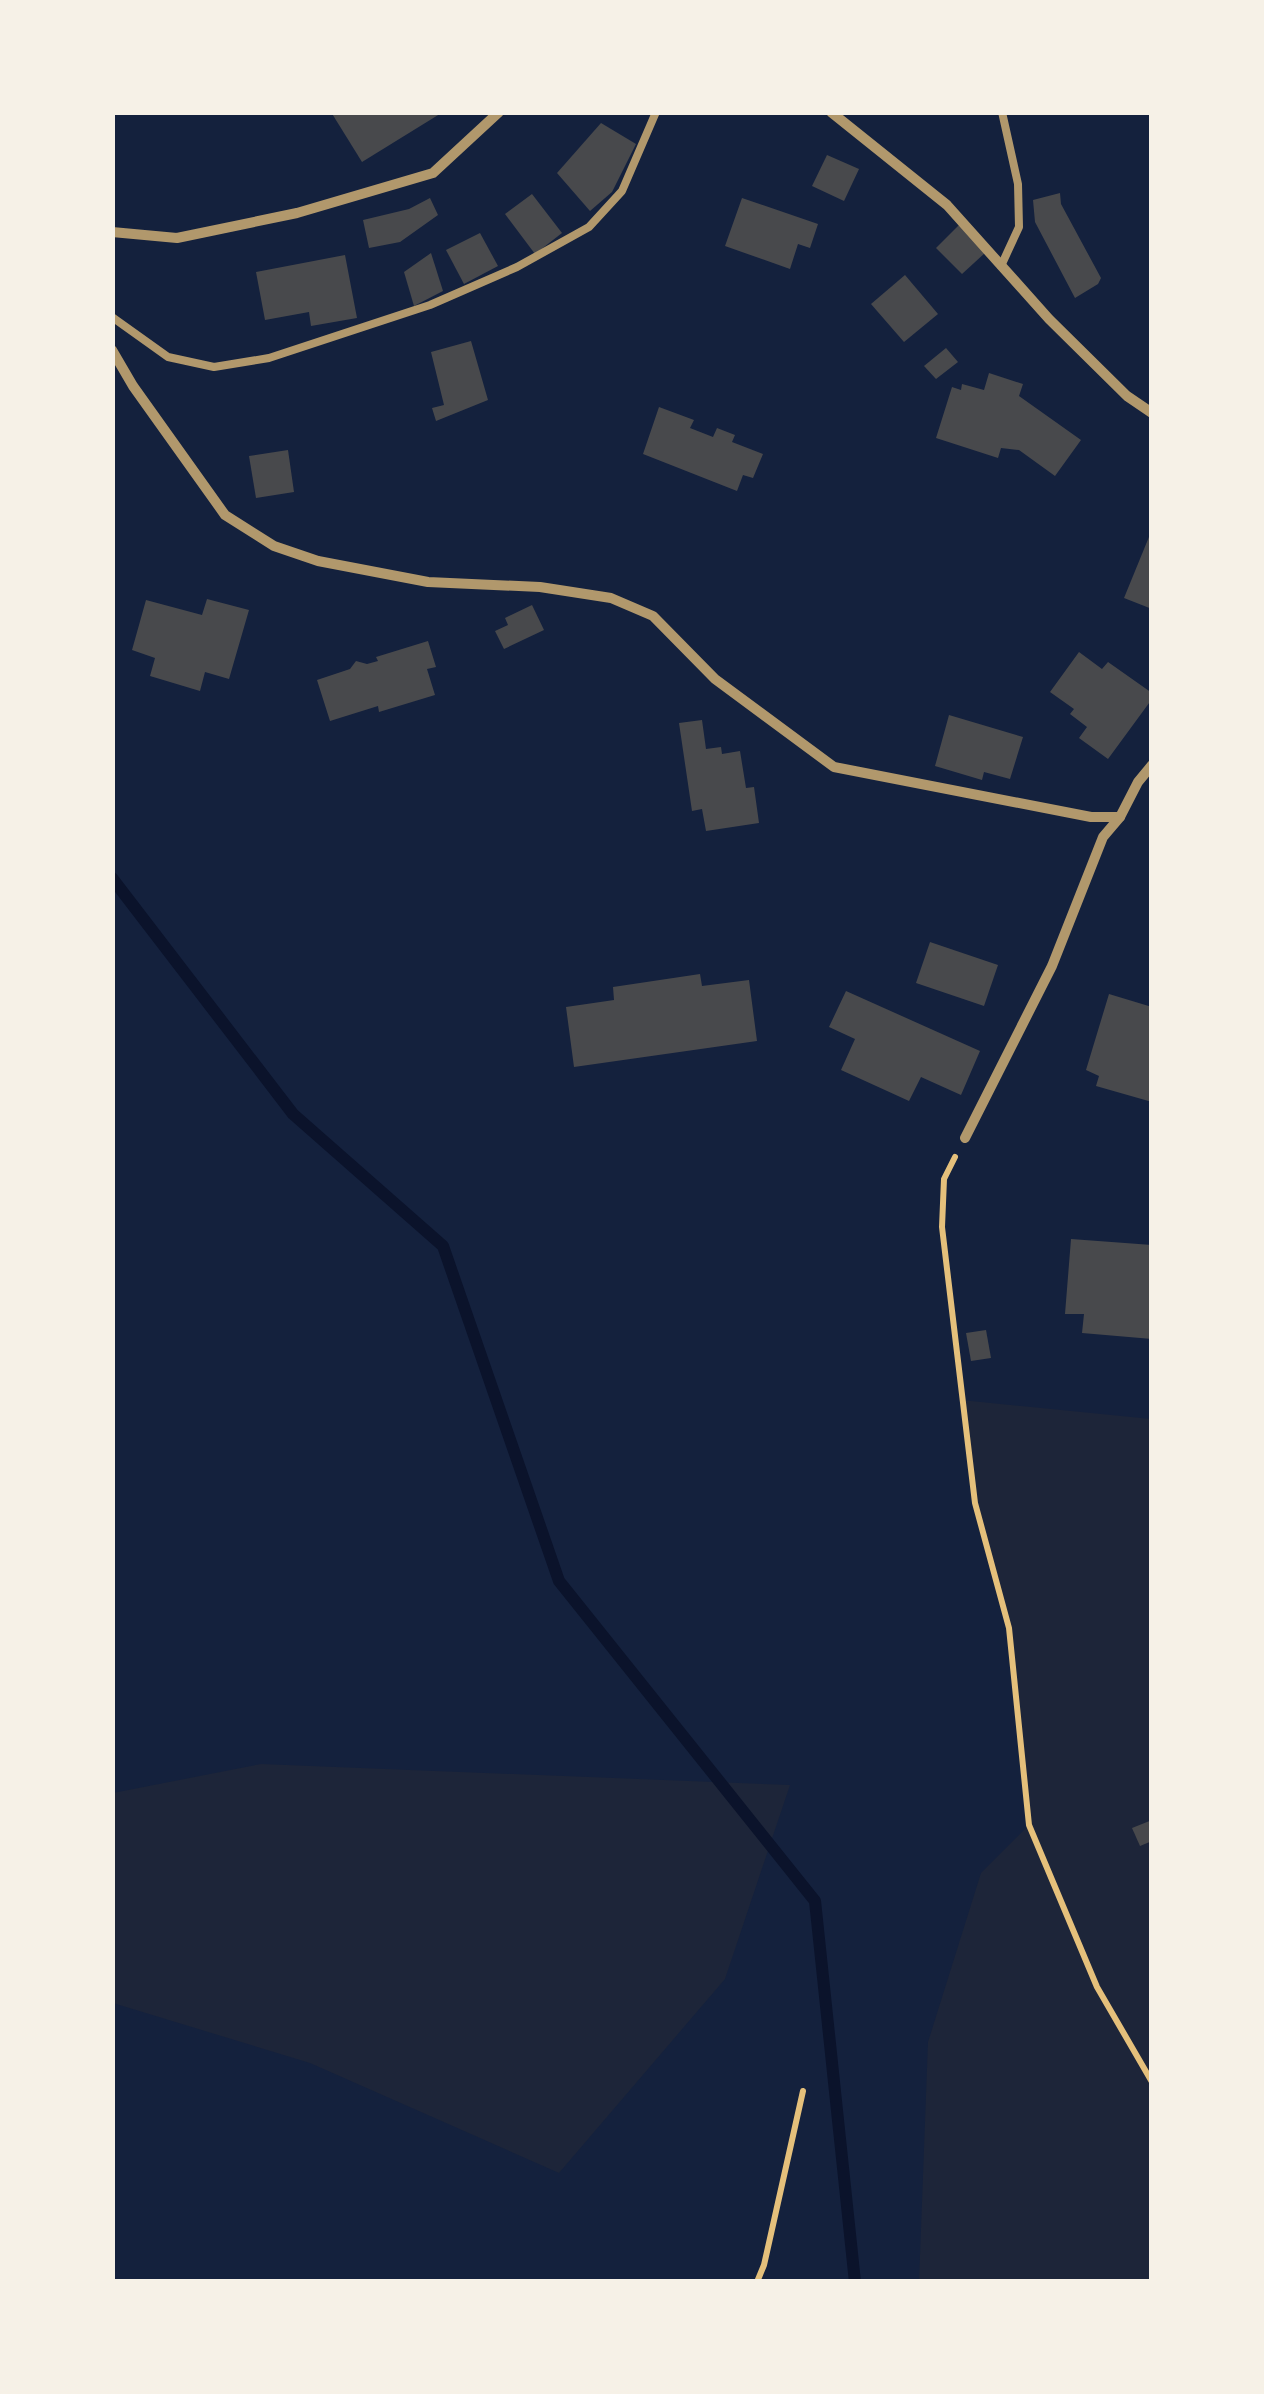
<svg xmlns="http://www.w3.org/2000/svg" width="1264" height="2394" font-family="Mulish,sans-serif">
	<style>
		.green { fill: #1d2539 }
		.lines { fill: none; stroke-linecap: round; stroke-linejoin: round }
		.stream { stroke: #0b132b; stroke-width: 12 }
		.building { fill: #48494c }
		.path { stroke: #e5c07b; stroke-width: 6 }
		.service { stroke: #b1986c; stroke-width: 8 }
		.minor { stroke: #b1986c; stroke-width: 10 }
	</style>
	<rect width="100%" height="100%" fill="#14213d"/>
	<g class="green">
		<path d="M961 1400 1151 1419V2281L919 2282 928 2042 981 1873 1029 1825 1009 1628 975 1503Z"/>
		<path d="M261 1764 790 1785 725 1979 559 2173 310 2063 113 2003V1793Z"/>
	</g>
	<g class="lines">
		<path class="stream" d="M112 878 293 1114 443 1246 559 1581 815 1901 855 2282"/>
	</g>
	<g class="building">
		<path d="M331 112H443L362 162Z"/>
		<path d="M601 123 636 144 612 192 590 211 557 173Z"/>
		<path d="M827 155 859 169 844 201 812 186Z"/>
		<path d="M1060 193 1061 204 1101 278 1098 284 1075 298 1035 222 1033 200Z"/>
		<path d="M532 194 562 233 535 254 505 214Z"/>
		<path d="M430 198 438 215 400 242 369 248 363 220 409 209Z"/>
		<path d="M742 198 818 224 810 248 798 244 790 269 725 246Z"/>
		<path d="M959 225 986 252 962 274 936 248Z"/>
		<path d="M480 233 498 266 464 284 446 250Z"/>
		<path d="M431 253 443 291 414 306 404 272Z"/>
		<path d="M345 255 357 318 311 326 309 312 265 320 256 272Z"/>
		<path d="M905 275 938 314 904 342 871 304Z"/>
		<path d="M471 341 488 400 436 421 432 408 444 405 431 352Z"/>
		<path d="M946 348 958 362 936 379 924 366Z"/>
		<path d="M989 373 1023 384 1019 396 1081 440 1055 476 1019 450 1001 448 998 458 936 438 952 387 961 390 962 384 984 390Z"/>
		<path d="M659 407 694 420 690 428 713 437 717 428 735 435 732 442 763 454 753 478 743 475 737 491 643 454Z"/>
		<path d="M288 450 294 492 256 498 249 456Z"/>
		<path d="M1151 532H1152V609L1124 598Z"/>
		<path d="M207 599 249 610 229 679 205 672 200 691 150 676 155 658 132 650 146 600 202 615Z"/>
		<path d="M532 605 544 630 504 649 495 631 508 625 505 618Z"/>
		<path d="M428 641 436 667 427 669 435 695 379 712 378 706 330 721 317 680 350 669 356 661 367 664 378 661 376 657Z"/>
		<path d="M1079 652 1102 669 1108 662 1152 693V699L1108 759 1079 738 1087 727 1070 714 1074 709 1050 692Z"/>
		<path d="M949 715 1023 737 1010 779 984 772 982 780 935 766Z"/>
		<path d="M702 720 706 749 721 747 722 754 740 751 746 788 754 787 759 823 706 831 702 809 692 811 679 723Z"/>
		<path d="M930 942 998 965 984 1006 916 983Z"/>
		<path d="M700 974 702 986 749 980 757 1041 574 1067 566 1007 614 1000 613 987Z"/>
		<path d="M846 991 980 1051 961 1095 921 1077 909 1101 841 1070 855 1039 829 1027Z"/>
		<path d="M1109 994 1152 1007V1102L1096 1086 1099 1076 1086 1070Z"/>
		<path d="M1071 1239 1152 1245V1339L1082 1333 1084 1314H1065Z"/>
		<path d="M986 1330 991 1358 971 1361 966 1333Z"/>
		<path d="M1152 1820V1841L1140 1846 1132 1828Z"/>
	</g>
	<g class="lines">
		<g class="path">
			<path d="M955 1157 944 1179 942 1227 975 1503 1009 1628 1029 1825 1097 1987 1152 2082"/>
			<path d="M757 2282 764 2265 803 2091"/>
		</g>
		<g class="service">
			<path d="M1001 266 1019 227 1018 184 1002 112"/>
			<path d="M112 317 168 357 214 367 269 358 430 305 517 267 589 227 622 191 656 112"/>
		</g>
		<g class="minor">
			<path d="M831 112 947 205 1049 319 1127 396 1152 413"/>
			<path d="M112 232 177 238 297 213 433 173 499 112"/>
			<path d="M112 350 133 386 225 515 274 546 318 561 428 582 540 587 611 598 653 616 715 679 834 767 1091 817H1120"/>
			<path d="M965 1138 1052 966 1103 837 1120 817 1138 782 1152 765"/>
		</g>
	</g>
	<rect width="1264" height="2394" fill="none" stroke="#f6f1e7" stroke-width="230"/>
</svg>
